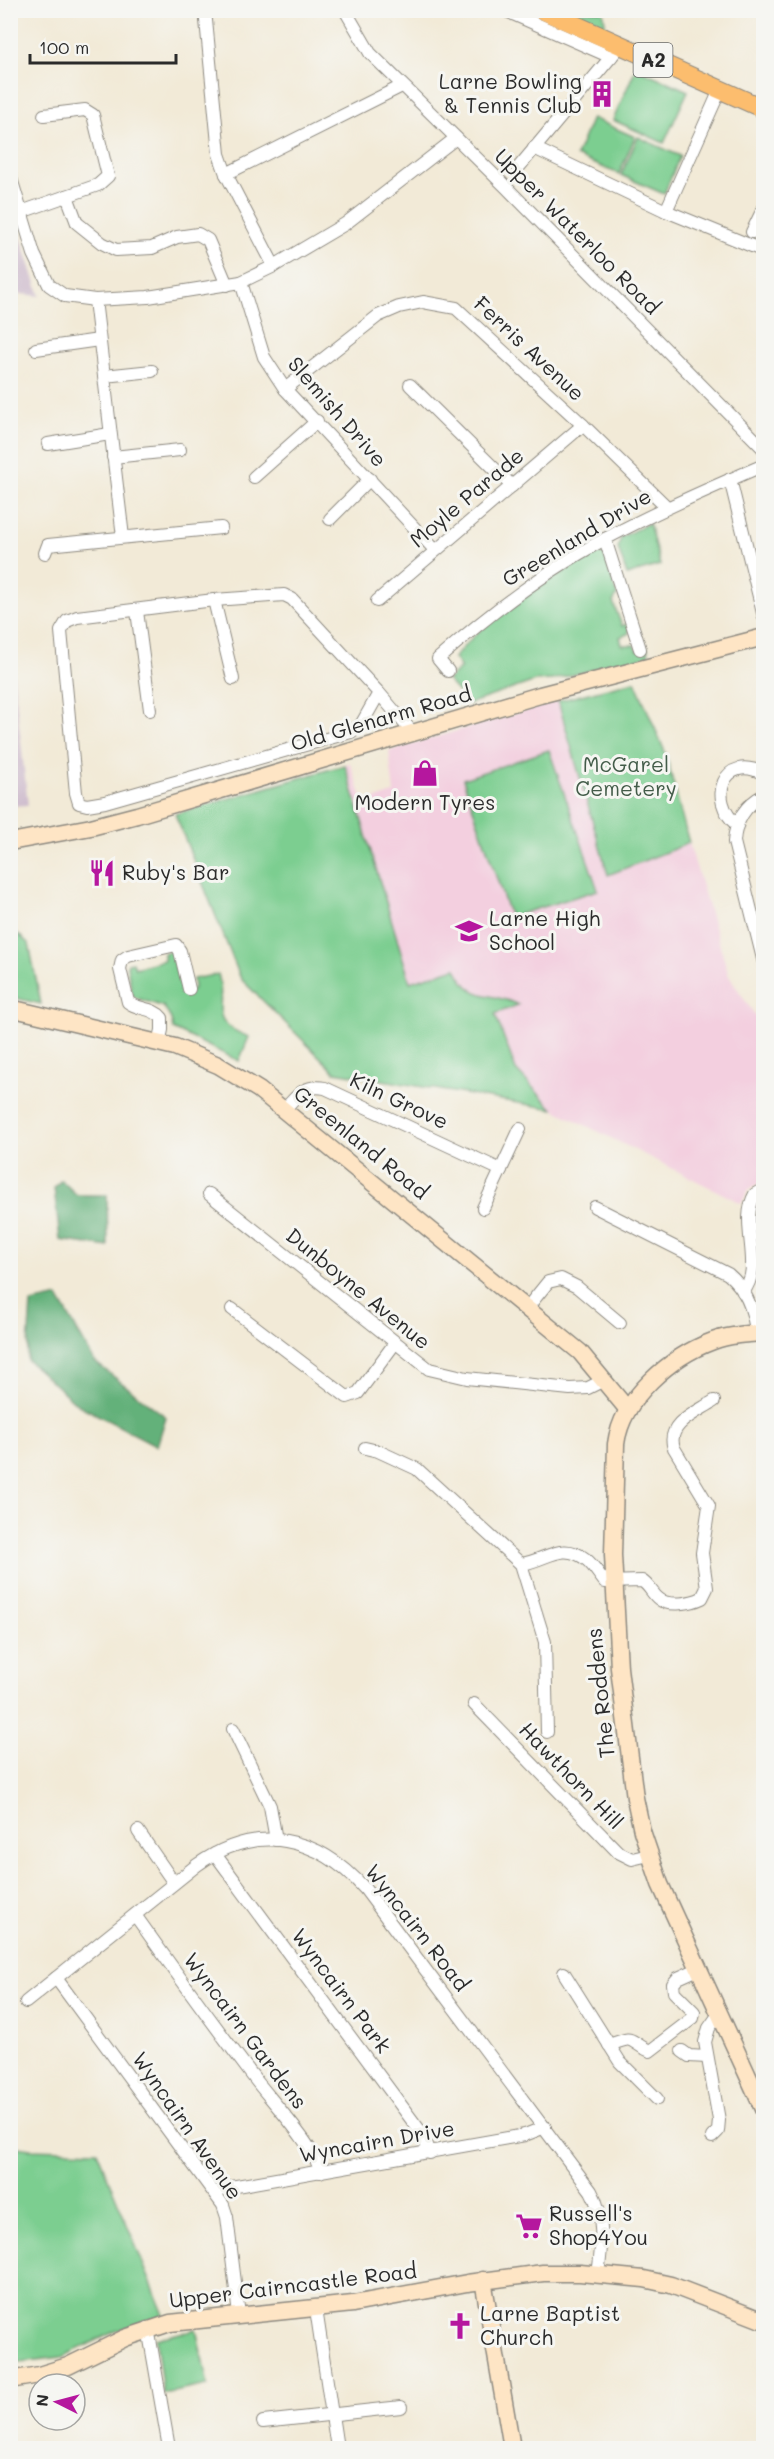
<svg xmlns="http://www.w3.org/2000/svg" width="774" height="2459" font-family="Mali,sans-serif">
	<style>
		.built { fill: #f3cfdf }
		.industrial { fill: #cfbdce }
		.green { fill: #7bce90; stroke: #537c5e; stroke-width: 1.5 }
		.forest { fill: #64b17a; stroke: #486e52; stroke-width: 1.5 }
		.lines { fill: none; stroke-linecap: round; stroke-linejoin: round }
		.street-casing { stroke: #8e8a81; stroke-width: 14 }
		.secondary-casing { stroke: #8e8a81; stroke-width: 19 }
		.primary-casing { stroke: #8e8a81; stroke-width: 20 }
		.street { stroke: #fff; stroke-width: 12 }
		.secondary { stroke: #fee5c5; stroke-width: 16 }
		.primary { stroke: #fcbd6e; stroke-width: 18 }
		.labels { text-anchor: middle; stroke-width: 6; stroke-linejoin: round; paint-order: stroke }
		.shield { fill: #f6f6f2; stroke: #686867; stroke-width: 1.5 }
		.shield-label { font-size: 20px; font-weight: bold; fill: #2b2b2b }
		.poi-label { font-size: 21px; fill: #2b2b2b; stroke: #f6f6f2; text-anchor: start }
		.street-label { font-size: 21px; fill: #2b2b2b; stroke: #f6f6f2 }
		.park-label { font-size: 21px; fill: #435c49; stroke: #f6f6f2 }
	</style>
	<rect width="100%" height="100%" fill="#f6f6f2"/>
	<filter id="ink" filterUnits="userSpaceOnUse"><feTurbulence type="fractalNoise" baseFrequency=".0167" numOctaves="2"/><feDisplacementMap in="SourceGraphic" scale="12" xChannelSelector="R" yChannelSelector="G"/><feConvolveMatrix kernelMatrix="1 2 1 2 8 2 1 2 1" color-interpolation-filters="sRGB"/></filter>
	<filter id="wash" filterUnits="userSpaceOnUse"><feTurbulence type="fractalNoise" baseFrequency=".008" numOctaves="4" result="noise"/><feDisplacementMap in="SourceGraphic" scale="24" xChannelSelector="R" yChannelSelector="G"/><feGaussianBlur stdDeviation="1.35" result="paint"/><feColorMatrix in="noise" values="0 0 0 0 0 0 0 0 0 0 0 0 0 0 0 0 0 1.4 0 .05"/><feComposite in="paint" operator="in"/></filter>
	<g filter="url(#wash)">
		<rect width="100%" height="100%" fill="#f2ead7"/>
		<g class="built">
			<path d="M558 701 608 875 689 843 729 976 763 1027V1180L749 1190 741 1203 553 1109 335 1072 241 979 175 814 350 763 364 803 394 793 389 751Z"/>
			<path d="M763 1194V1314L757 1255V1225L760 1195Z"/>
		</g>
		<g class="industrial">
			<path d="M11 207 40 296 11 293Z"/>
			<path d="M10 653H11L28 805 11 806Z"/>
		</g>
		<g class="green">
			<path d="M570 11H603L606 28Z"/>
			<path d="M636 68 688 91 664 143 613 120Z"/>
			<path d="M592 118 635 137 619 174 576 156Z"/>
			<path d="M638 137 680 156 664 194 621 175Z"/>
			<path d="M649 523 660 565 627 575 618 548 621 537Z"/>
			<path d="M597 552 605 555 617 595 613 602 622 626 627 624 630 629 628 634 620 637 622 645H634L637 650 647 647 649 656 552 680 535 681 469 704 447 680 461 668 454 658C491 612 546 581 597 552Z"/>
			<path d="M635 681 665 752 689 843 608 875 558 701Z"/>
			<path d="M549 750 598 890 510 917 463 779Z"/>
			<path d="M345 765 410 982 456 968C472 1004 490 990 518 1005L495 1014 516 1070 553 1109 335 1072 241 979 175 814Z"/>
			<path d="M12 929 29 944 41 1004 11 997 10 930Z"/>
			<path d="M169 951 172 953 181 991 194 989 193 979 218 974C228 1006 204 1020 249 1037L239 1061 173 1029 171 1019 164 1007 133 997 127 966 128 963 133 962 135 968 164 960V953Z"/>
			<path d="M11 2146 30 2149 97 2151 164 2315 116 2331 62 2357 11 2363Z"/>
			<path d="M196 2329 208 2385 163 2394 156 2339Z"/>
		</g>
		<g class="forest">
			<path d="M61 1180 77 1195H107L108 1247 60 1240 54 1188Z"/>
			<path d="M58 1297 95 1362 166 1417 157 1446 78 1405 27 1360 31 1303Z"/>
		</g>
	</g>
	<g filter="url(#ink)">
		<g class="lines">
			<defs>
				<g id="street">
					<path d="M205 10 219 154 226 174 274 266"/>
					<path d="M345 10 370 53 506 187 764 449"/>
					<path d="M504 10 611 57"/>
					<path d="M534 148 666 211 764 251"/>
					<path d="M518 168 621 45"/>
					<path d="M226 174 402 86"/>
					<path d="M10 175 34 254 49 285 65 296 95 300 148 297 241 282 274 266 345 224 456 138"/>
					<path d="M67 196 77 223 102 243 116 250 152 248 177 237 198 234 208 240 227 285"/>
					<path d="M666 211 720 90"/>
					<path d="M21 212 98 185 108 176 93 115 85 110 44 115"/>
					<path d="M752 232 764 207"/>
					<path d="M241 282 264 357 285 389 435 550"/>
					<path d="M95 300 123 537"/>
					<path d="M36 349 99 340"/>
					<path d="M104 376 152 371"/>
					<path d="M410 385 512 486"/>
					<path d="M285 389 378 316 399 307 423 302 456 308 583 425 667 507"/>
					<path d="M48 444 110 434"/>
					<path d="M113 457 180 450"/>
					<path d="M254 477 317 421"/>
					<path d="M730 479 764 617"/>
					<path d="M330 519 370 479"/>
					<path d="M605 539 640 649"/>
					<path d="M45 553 48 545 221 528"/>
					<path d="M214 600 233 679"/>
					<path d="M377 601 583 425"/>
					<path d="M137 611 150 710"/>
					<path d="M448 671 438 659C489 614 545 571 605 539 657 511 710 488 764 465"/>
					<path d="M379 693 361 725 351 732 105 802 87 805 79 803 76 793 61 631 67 621 77 617 214 600 284 595 292 599 379 693 412 732"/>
					<path d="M764 795C746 804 735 821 734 842L764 963"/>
					<path d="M737 825C707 800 723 752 764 774"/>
					<path d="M159 1043 162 1030V1018C153 1007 138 1010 128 1002L120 969 122 960 128 956 176 945 180 951 189 989"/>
					<path d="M285 1109C297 1095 305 1084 325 1088L501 1170"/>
					<path d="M209 1194 429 1369 467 1378 570 1389 588 1388 604 1380"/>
					<path d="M595 1207 728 1274C746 1289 754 1311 756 1333"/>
					<path d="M483 1208 520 1129"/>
					<path d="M743 1292C765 1266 738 1224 755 1194L764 1189"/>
					<path d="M527 1308 548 1282 561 1279 577 1287 620 1323"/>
					<path d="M232 1309 347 1397 358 1393 395 1343"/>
					<path d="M365 1448 378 1451 417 1469 521 1564 545 1642 547 1732"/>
					<path d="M521 1564C546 1561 562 1540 587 1560 594 1566 599 1575 605 1582L642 1581C650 1586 652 1594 659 1599 668 1607 692 1603 702 1598L707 1588 702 1553 709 1506 674 1448C665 1424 698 1412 714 1401"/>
					<path d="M474 1704 618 1852 632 1859 649 1855"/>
					<path d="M233 1729 270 1806 276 1840"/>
					<path d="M138 1831 174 1883"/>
					<path d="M215 1854 423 2135 430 2153"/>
					<path d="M135 1915C174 1970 214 2025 255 2079 270 2099 317 2149 320 2172"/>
					<path d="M564 1973 620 2062 657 2099"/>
					<path d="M56 1978 223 2205 227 2217 239 2315"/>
					<path d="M26 2002 197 1865C257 1822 318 1836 365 1889L591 2191C605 2215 602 2247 598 2274"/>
					<path d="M609 2045C638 2034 626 2041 650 2051L693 2018 694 2012 674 1992 673 1984 678 1978 698 1969"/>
					<path d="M682 2051 689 2056 707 2057"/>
					<path d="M712 2137 718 2131 719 2120 705 2042 709 2028 719 2014"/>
					<path d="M215 2193 225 2188 525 2135 545 2127"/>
					<path d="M316 2309 337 2448"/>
					<path d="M148 2328 169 2448"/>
					<path d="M263 2422 401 2407"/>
				</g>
				<g id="secondary">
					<path d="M10 842 91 827 137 815 540 695 764 637"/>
					<path d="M10 1008 175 1047 218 1065 259 1090 580 1352 628 1410"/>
					<path d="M764 1333C747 1334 729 1335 713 1341 672 1356 622 1397 616 1444L613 1555 619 1668 635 1798 642 1831 660 1884 764 2111"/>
					<path d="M483 2280 512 2448"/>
					<path d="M10 2380 39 2375 68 2366 125 2338 170 2323 353 2304 467 2283 543 2273H580L644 2279 671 2285 764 2321"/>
				</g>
				<path id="primary" d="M542 10 764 109"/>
			</defs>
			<use href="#street" class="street-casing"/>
			<use href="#secondary" class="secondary-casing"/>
			<use href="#primary" class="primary-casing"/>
			<use href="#street" class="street"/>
			<use href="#secondary" class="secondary"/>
			<use href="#primary" class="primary"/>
		</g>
	</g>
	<defs>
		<symbol id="building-bare" viewBox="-9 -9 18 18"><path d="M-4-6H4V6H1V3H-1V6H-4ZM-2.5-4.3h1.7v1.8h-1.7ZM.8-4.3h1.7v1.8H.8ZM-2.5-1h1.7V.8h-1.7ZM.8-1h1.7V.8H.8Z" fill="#b5179e" stroke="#f6f6f2" stroke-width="2.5" paint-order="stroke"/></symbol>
		<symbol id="shop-bare" viewBox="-9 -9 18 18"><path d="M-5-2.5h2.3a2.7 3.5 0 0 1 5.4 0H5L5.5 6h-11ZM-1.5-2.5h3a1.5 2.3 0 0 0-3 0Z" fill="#b5179e" stroke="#f6f6f2" stroke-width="2.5" paint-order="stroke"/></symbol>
		<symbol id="restaurant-bare" viewBox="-9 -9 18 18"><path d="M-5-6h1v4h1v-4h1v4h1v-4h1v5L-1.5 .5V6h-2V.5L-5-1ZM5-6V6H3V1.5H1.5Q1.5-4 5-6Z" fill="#b5179e" stroke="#f6f6f2" stroke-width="2.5" paint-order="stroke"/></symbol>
		<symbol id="school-bare" viewBox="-9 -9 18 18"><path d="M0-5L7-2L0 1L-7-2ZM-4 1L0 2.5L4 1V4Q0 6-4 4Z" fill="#b5179e" stroke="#f6f6f2" stroke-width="2.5" paint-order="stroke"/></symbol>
		<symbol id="supermarket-bare" viewBox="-9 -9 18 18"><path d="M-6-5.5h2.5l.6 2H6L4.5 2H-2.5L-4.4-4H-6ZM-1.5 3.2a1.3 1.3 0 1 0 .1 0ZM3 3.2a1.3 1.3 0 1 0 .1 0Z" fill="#b5179e" stroke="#f6f6f2" stroke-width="2.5" paint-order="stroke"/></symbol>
		<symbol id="church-bare" viewBox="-9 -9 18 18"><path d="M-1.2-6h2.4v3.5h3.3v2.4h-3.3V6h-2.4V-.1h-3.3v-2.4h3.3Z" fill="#b5179e" stroke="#f6f6f2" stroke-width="2.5" paint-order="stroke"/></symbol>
	</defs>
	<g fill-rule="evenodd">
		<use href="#building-bare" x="583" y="75" width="38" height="38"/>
		<use href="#shop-bare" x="406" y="754" width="38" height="38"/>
		<use href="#restaurant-bare" x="83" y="854" width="38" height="38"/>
		<use href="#school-bare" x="450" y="912" width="38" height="38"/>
		<use href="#supermarket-bare" x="510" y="2207" width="38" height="38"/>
		<use href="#church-bare" x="441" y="2307" width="38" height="38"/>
	</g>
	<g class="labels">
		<rect class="shield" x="633.5" y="43" width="39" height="34" rx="4.5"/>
		<g class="shield-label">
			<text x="653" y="67">A2</text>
		</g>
		<g class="poi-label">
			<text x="582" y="89" text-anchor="end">Larne Bowling<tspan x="582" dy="24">&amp; Tennis Club</tspan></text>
			<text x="425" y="810" text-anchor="middle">Modern Tyres</text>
			<text x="122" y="880">Ruby's Bar</text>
			<text x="489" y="926">Larne High<tspan x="489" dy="24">School</tspan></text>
			<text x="549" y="2221">Russell's<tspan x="549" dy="24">Shop4You</tspan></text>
			<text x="480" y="2321">Larne Baptist<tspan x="480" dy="24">Church</tspan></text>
		</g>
		<g class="street-label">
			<text transform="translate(577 232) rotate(45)" y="7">Upper Waterloo Road</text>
			<text transform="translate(529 349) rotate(43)" y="7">Ferris Avenue</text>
			<text transform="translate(337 412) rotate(49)" y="7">Slemish Drive</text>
			<text transform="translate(467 498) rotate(-40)" y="7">Moyle Parade</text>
			<text transform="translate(577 538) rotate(-31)" y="7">Greenland Drive</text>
			<text transform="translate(381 719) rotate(-16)" y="7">Old Glenarm Road</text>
			<text transform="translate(399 1101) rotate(25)" y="7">Kiln Grove</text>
			<text transform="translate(361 1143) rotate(39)" y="7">Greenland Road</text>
			<text transform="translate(358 1289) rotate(39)" y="7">Dunboyne Avenue</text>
			<text transform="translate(601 1693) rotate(-96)" y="7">The Roddens</text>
			<text transform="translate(571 1776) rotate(46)" y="7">Hawthorn Hill</text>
			<text transform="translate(417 1928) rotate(52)" y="7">Wyncairn Road</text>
			<text transform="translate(341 1991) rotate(53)" y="7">Wyncairn Park</text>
			<text transform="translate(245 2031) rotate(53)" y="7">Wyncairn Gardens</text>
			<text transform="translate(187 2126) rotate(55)" y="7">Wyncairn Avenue</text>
			<text transform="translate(377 2142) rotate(-10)" y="7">Wyncairn Drive</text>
			<text transform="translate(293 2286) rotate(-7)" y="7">Upper Cairncastle Road</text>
		</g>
		<g class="park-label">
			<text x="626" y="772">McGarel<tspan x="626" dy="24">Cemetery</tspan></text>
		</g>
	</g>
	<rect width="774" height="2459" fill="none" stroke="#f6f6f2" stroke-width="36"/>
	<g transform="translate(57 2402) rotate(276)"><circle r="28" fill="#f6f6f2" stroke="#a5a5a2" stroke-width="1.5"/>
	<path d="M0-4.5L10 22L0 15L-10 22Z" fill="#b5179e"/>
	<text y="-9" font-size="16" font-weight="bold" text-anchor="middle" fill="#2b2b2b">N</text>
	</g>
	<path d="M30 54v9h146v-9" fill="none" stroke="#2b2b2b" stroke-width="3"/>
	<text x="39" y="54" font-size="18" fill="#2b2b2b" stroke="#f6f6f2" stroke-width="4.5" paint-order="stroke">100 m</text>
</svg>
